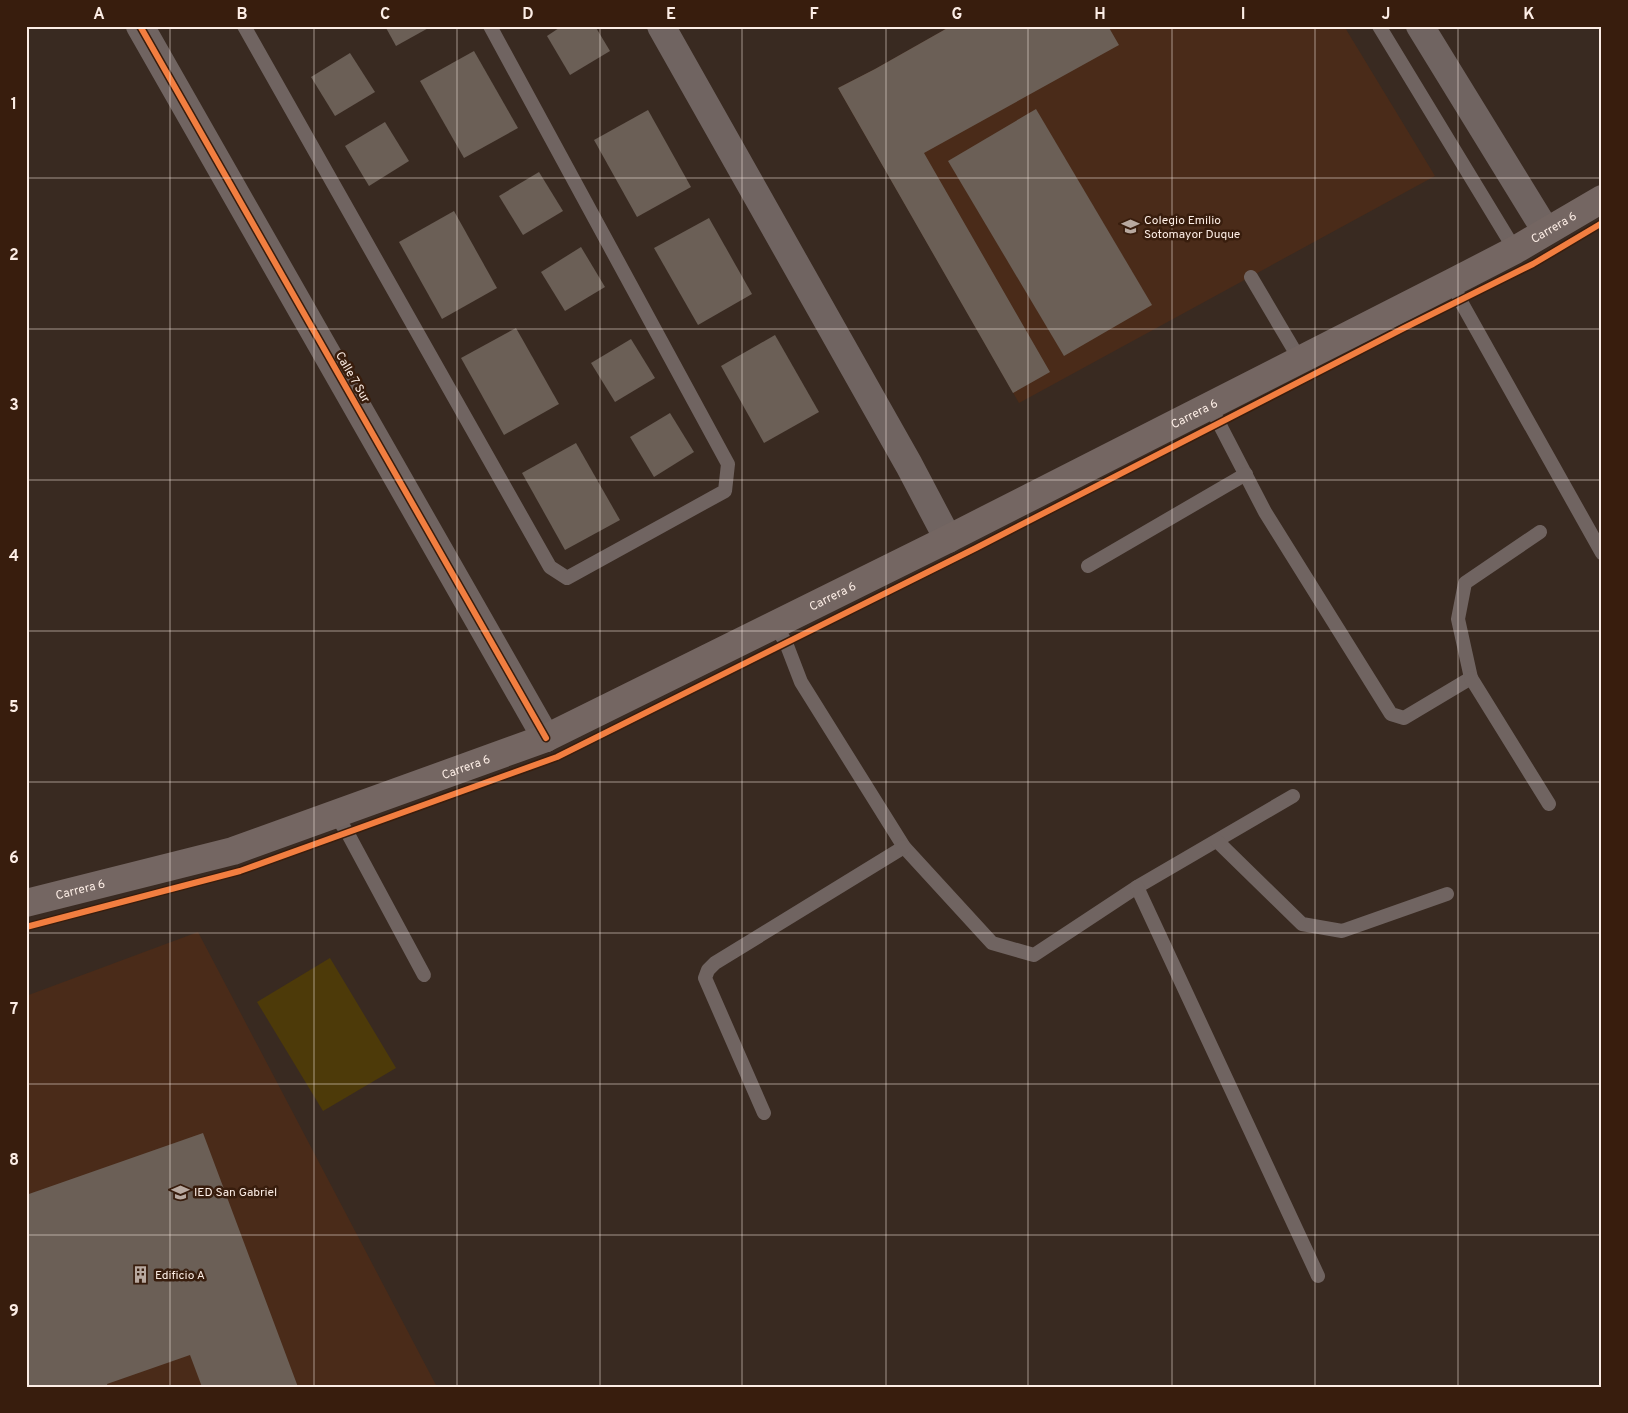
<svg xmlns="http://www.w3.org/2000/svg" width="1628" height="1413" font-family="Overpass,sans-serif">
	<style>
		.built { fill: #4a2b19 }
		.green { fill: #4d3a09 }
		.building { fill: #6b5f56 }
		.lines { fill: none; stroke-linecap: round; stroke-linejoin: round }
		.service { stroke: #706461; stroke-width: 14 }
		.minor { stroke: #706461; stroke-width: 28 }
		.secondary { stroke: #746662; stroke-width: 28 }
		.cycleway-casing { stroke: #381d0d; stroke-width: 9 }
		.cycleway { stroke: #f27e40; stroke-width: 6 }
		.grid { fill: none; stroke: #fcede5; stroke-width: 1; stroke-opacity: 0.55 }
		.labels { text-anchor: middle; stroke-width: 5; stroke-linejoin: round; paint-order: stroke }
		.poi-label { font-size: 12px; fill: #fcede5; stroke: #381d0d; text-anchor: start }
		.street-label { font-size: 12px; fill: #fcede5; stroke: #381d0d }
		.neatline { fill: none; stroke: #fcede5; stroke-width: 2 }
		.grid-label { font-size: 16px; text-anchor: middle; font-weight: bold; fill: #fcede5 }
	</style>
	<rect width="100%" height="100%" fill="#392a21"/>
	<g class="built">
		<path d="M942 26H1344L1435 176 1019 403 838 88 875 69 944 30Z"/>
		<path d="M198 932 437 1387H26V996Z"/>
	</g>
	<path class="green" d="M330 958 396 1068 323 1111 257 1002Z"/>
	<g class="building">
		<path d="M385 26H432L396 46Z"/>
		<path d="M562 26H595L610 51 570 75 547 36Z"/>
		<path d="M951 26H1108L1119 45 924 153 1050 372 1013 393 838 88 875 69Z"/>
		<path d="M474 51 518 128 464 158 420 81Z"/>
		<path d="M350 53 375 92 335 116 311 77Z"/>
		<path d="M1036 109 1152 305 1064 356 948 161Z"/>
		<path d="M648 110 691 187 637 217 594 140Z"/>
		<path d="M385 122 409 161 369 186 345 146Z"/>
		<path d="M539 172 563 211 523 235 499 196Z"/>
		<path d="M454 211 497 288 442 319 399 242Z"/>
		<path d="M709 218 752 294 698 325 654 248Z"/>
		<path d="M581 247 605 287 565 311 541 272Z"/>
		<path d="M516 328 559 404 504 435 461 358Z"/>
		<path d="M775 335 819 412 764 443 721 366Z"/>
		<path d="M631 339 655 378 615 402 591 363Z"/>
		<path d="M670 413 694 452 654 477 630 437Z"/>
		<path d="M576 443 620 520 565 550 522 473Z"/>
		<path d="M203 1133 298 1387H202L190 1355 107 1384 108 1387H26V1195Z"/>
	</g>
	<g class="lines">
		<g class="service">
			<path d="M244 26 550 567 567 578 725 491 728 464 490 26"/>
			<path d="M1379 26 1515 250"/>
			<path d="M1251 277 1300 360"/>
			<path d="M1453 282 1460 300 1602 553"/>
			<path d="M1210 406 1265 512 1391 714 1404 718 1471 678 1458 619 1465 583 1540 532"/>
			<path d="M1088 566 1246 474"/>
			<path d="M775 625 786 643 801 682 904 847 992 943 1034 955 1137 887 1293 796"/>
			<path d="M1471 678 1549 804"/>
			<path d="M335 815 347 832 424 975"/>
			<path d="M1217 841 1302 924 1342 931 1447 894"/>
			<path d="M1137 887 1318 1276"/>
			<path d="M764 1113 705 978 708 970 715 963 904 847"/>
		</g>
		<g class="minor">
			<path d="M140 26 546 738"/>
			<path d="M661 26 909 465 948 539"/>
			<path d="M1420 26 1546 231"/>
		</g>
		<path class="secondary" id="s1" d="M26 903 233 851 546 738 948 539 1453 282 1515 250 1602 199"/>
		<defs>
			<g id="cycleway">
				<path d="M140 26 546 738"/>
				<path d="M26 927 240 871 557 757 976 548 1404 328 1533 264 1602 223"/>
			</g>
		</defs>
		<use href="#cycleway" class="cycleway-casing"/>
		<use href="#cycleway" class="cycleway"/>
	</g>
	<path class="grid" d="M170 26V1387M314 26V1387M457 26V1387M600 26V1387M742 26V1387M886 26V1387M1028 26V1387M1172 26V1387M1315 26V1387M1458 26V1387M26 178H1602M26 329H1602M26 480H1602M26 631H1602M26 782H1602M26 933H1602M26 1084H1602M26 1235H1602"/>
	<defs>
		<symbol id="school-bare" viewBox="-9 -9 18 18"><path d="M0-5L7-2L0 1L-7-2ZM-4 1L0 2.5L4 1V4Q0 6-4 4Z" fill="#b8a9a0" stroke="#381d0d" stroke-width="2.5" paint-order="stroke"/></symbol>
		<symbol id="building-bare" viewBox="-9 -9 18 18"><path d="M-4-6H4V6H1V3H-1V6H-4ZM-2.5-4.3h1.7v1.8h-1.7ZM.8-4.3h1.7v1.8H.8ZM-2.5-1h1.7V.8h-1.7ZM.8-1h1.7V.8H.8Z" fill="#b8a9a0" stroke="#381d0d" stroke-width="2.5" paint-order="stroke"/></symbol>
	</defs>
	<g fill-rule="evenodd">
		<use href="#school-bare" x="1118" y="214" width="25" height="25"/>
		<use href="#school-bare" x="168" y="1180" width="25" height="25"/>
		<use href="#building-bare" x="128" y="1262" width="25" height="25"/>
	</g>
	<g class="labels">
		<g class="poi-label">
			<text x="1144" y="224">Colegio Emilio<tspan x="1144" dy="14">Sotomayor Duque</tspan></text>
			<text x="194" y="1196">IED San Gabriel</text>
			<text x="155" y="1279">Edificio A</text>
		</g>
		<g class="street-label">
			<text dy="4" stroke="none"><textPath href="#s1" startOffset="1676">Carrera 6</textPath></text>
			<text transform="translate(353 377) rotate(60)" y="4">Calle 7 Sur</text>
			<text dy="4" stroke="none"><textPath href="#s1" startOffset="1271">Carrera 6</textPath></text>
			<text dy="4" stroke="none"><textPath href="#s1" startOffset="866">Carrera 6</textPath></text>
			<text dy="4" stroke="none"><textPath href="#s1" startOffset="461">Carrera 6</textPath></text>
			<text dy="4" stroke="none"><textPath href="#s1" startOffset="56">Carrera 6</textPath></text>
		</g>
	</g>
	<rect width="1628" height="1413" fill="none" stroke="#381d0d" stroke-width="55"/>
	<rect x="28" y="28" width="1572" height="1358" class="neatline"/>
	<g class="grid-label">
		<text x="99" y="19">A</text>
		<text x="242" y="19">B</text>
		<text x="385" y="19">C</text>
		<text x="528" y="19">D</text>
		<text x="671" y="19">E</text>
		<text x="814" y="19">F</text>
		<text x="957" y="19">G</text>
		<text x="1100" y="19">H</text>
		<text x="1243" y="19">I</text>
		<text x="1386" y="19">J</text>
		<text x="1529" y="19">K</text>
		<text x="14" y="109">1</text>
		<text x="14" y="260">2</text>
		<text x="14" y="410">3</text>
		<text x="14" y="561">4</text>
		<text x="14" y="712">5</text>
		<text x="14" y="863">6</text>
		<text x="14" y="1014">7</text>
		<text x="14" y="1165">8</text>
		<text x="14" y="1316">9</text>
	</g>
</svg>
